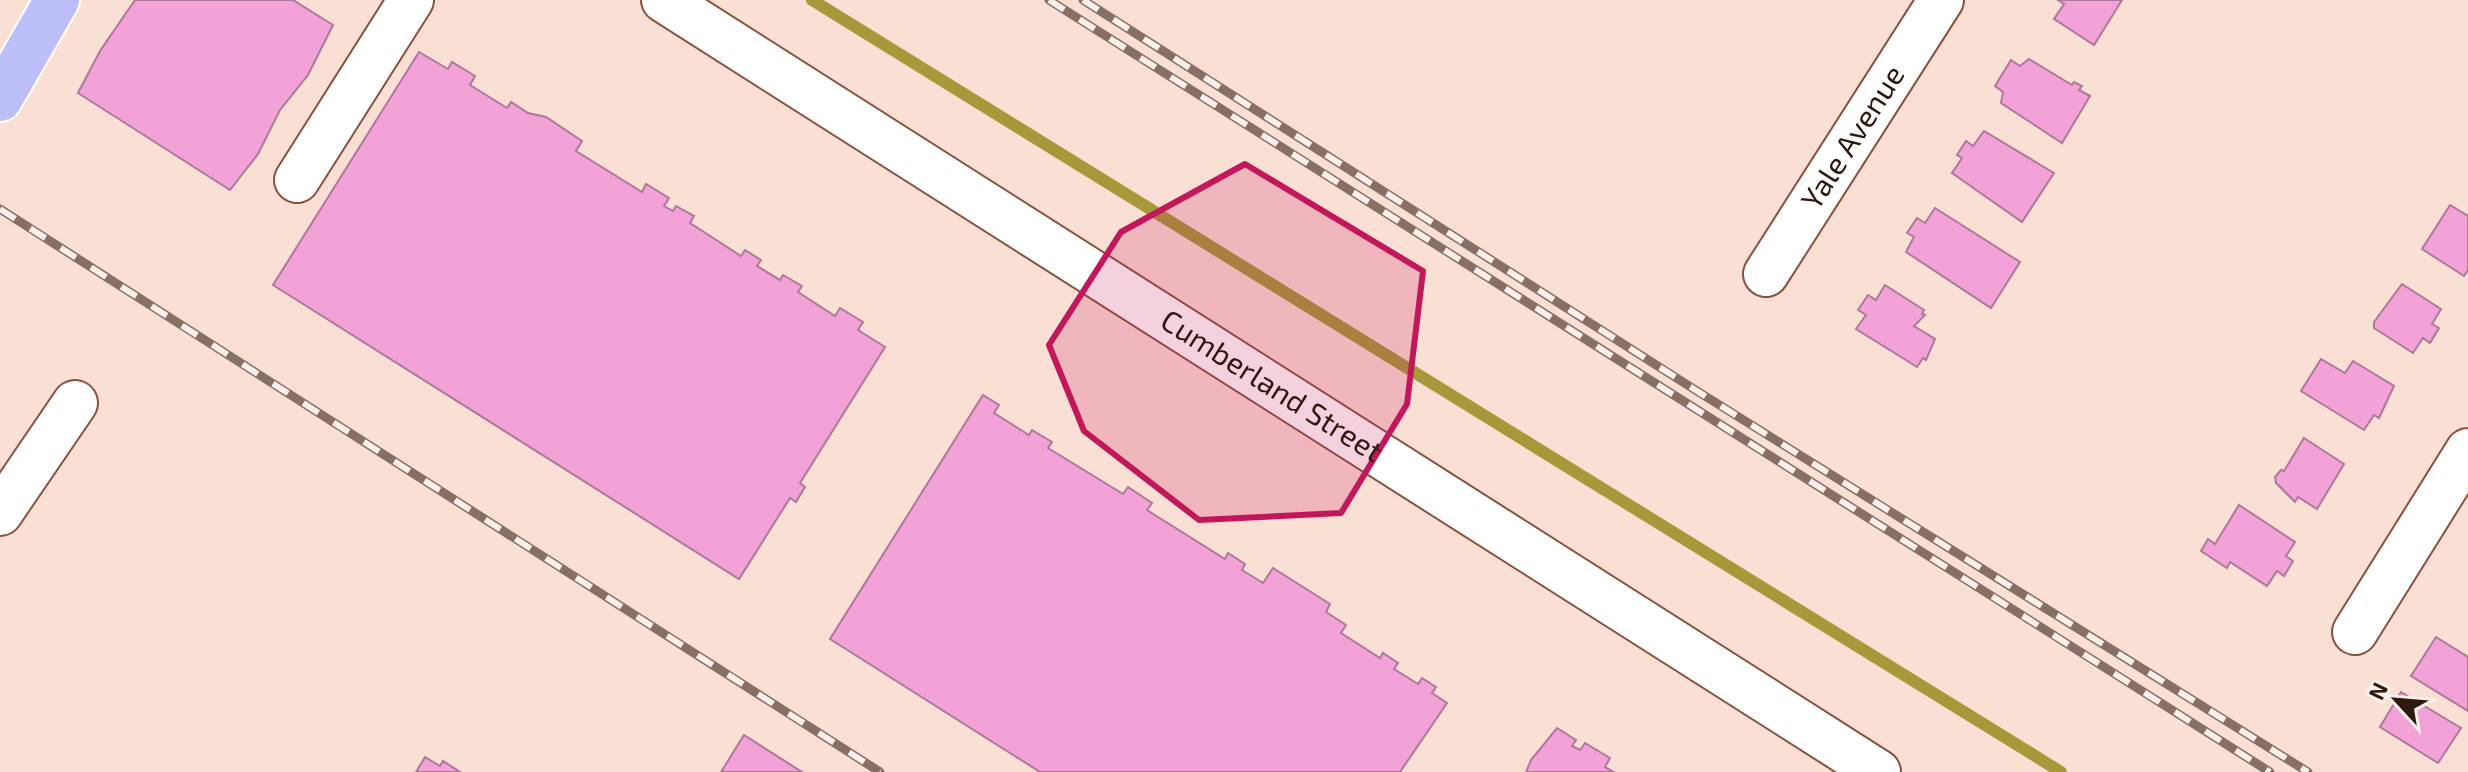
<svg xmlns="http://www.w3.org/2000/svg" width="2468" height="772" font-family="'Exo 2',sans-serif">
	<style>
		.lines { fill: none; stroke-linecap: round; stroke-linejoin: round }
		.stream { stroke: #a7993a; stroke-width: 12 }
		.building { fill: #f2a2d6; stroke: #ae789b; stroke-width: 2 }
		.minor-casing { stroke: #89513d; stroke-width: 48 }
		.major-casing { stroke: #fff; stroke-width: 48 }
		.minor { stroke: #fff; stroke-width: 44 }
		.major { stroke: #bdbff9; stroke-width: 44 }
		.rail-casing { stroke: #886f66; stroke-width: 9 }
		.rail { stroke: #fdefea; stroke-width: 6; stroke-dasharray: 18; stroke-linecap: butt }
		.marked { fill: #c2185b; fill-opacity: 0.2; stroke: #c2185b; stroke-width: 6; stroke-linejoin: round }
		.labels { text-anchor: middle; stroke-width: 8; stroke-linejoin: round; paint-order: stroke }
		.street-label { font-size: 30px; fill: #2f180f; stroke: #fdefea }
	</style>
	<rect width="100%" height="100%" fill="#fadfd5"/>
	<g class="lines">
		<path class="stream" d="M812 0 2061 772"/>
	</g>
	<g class="building">
		<path d="M135 0H293L333 25 308 75 280 110 258 154 230 190 78 93 100 51Z"/>
		<path d="M2058 0H2122L2094 45 2054 19 2064 4Z"/>
		<path d="M419 52 448 69 452 62 475 76 470 85 507 108 511 102 528 113 546 117 582 141 576 151 642 192 646 184 669 198 664 206 673 211 676 206 694 216 690 223 741 256 745 250 761 260 757 266 780 280 783 275 802 286 798 292 835 316 840 308 863 322 858 330 885 347 800 483 805 487 796 502 790 498 739 579 273 285Z"/>
		<path d="M2029 59 2072 85 2074 82 2082 86 2079 90 2090 96 2062 143 2001 103 2003 92 1995 86 2011 60 2020 66Z"/>
		<path d="M1984 131 2054 173 2022 222 1952 173 1962 158 1957 155 1966 141 1973 146Z"/>
		<path d="M2450 205 2468 216V270L2464 276 2422 249Z"/>
		<path d="M1935 208 2020 262 1991 308 1906 252 1914 237 1907 233 1917 218 1925 223Z"/>
		<path d="M2402 284 2441 309 2432 324 2439 328 2430 343 2423 338 2413 353 2374 328V322Z"/>
		<path d="M1885 285 1924 310 1922 314 1925 315 1914 326 1935 339 1926 360 1923 358 1917 367 1856 329 1866 315 1858 310 1868 295 1876 300Z"/>
		<path d="M2321 359 2345 373 2353 361 2394 386 2379 418 2374 415 2364 430 2301 391Z"/>
		<path d="M983 395 999 405 994 413 1029 435 1032 430 1052 442 1048 448 1123 494 1128 487 1152 503 1147 510 1225 559 1228 553 1245 564 1242 570 1263 583 1273 568 1330 604 1326 612 1346 625 1341 633 1380 658 1383 653 1398 663 1394 669 1418 684 1422 678 1436 687 1432 693 1447 703 1400 772H1040L830 639Z"/>
		<path d="M2304 438 2344 464 2317 509 2298 497 2295 502 2276 483 2275 477 2281 470 2284 471Z"/>
		<path d="M2239 505 2295 542 2286 556 2293 561 2284 576 2277 571 2267 586 2230 562 2227 568 2201 551 2208 539 2215 544Z"/>
		<path d="M2436 637 2468 657V711L2411 676Z"/>
		<path d="M2401 692 2461 728 2438 763 2380 727Z"/>
		<path d="M1557 728 1576 740 1572 746 1580 750 1585 743 1610 758 1605 767 1614 772H1526L1531 760Z"/>
		<path d="M744 735 802 772H721Z"/>
		<path d="M425 757 440 766 443 761 460 772H416Z"/>
	</g>
	<g class="lines">
		<defs>
			<g id="minor">
				<path id="s1" d="M664 0 1878 772"/>
				<path d="M297 180 411 0"/>
				<path id="s2" d="M1766 274 1941 0"/>
				<path d="M0 513 75 403"/>
				<path d="M2355 632 2468 451"/>
			</g>
			<path id="major" d="M0 99 57 0"/>
		</defs>
		<use href="#minor" class="minor-casing"/>
		<use href="#major" class="major-casing"/>
		<use href="#minor" class="minor"/>
		<use href="#major" class="major"/>
		<defs>
			<g id="rail">
				<path d="M1049 0 2270 772"/>
				<path d="M1083 0 1697 391 2308 772"/>
				<path d="M0 209 880 772"/>
			</g>
		</defs>
		<use href="#rail" class="rail-casing"/>
		<use href="#rail" class="rail"/>
	</g>
	<path class="marked" d="M1245 164 1423 271 1407 404 1341 513 1199 520 1084 431 1049 345 1121 232Z"/>
	<g class="labels">
		<g class="street-label">
			<text dy="10" stroke="none"><textPath href="#s2" startOffset="162">Yale Avenue</textPath></text>
			<text dy="10" stroke="none"><textPath href="#s1" startOffset="720">Cumberland Street</textPath></text>
		</g>
	</g>
	<g transform="translate(2396 700) rotate(296)" stroke="#fdefea" stroke-width="6" paint-order="stroke">
	<path d="M0-6L14 30L0 20L-14 30Z" fill="#2f180f"/>
	<text y="-12" font-size="22" font-weight="bold" text-anchor="middle" fill="#2f180f">N</text>
	</g>
</svg>
